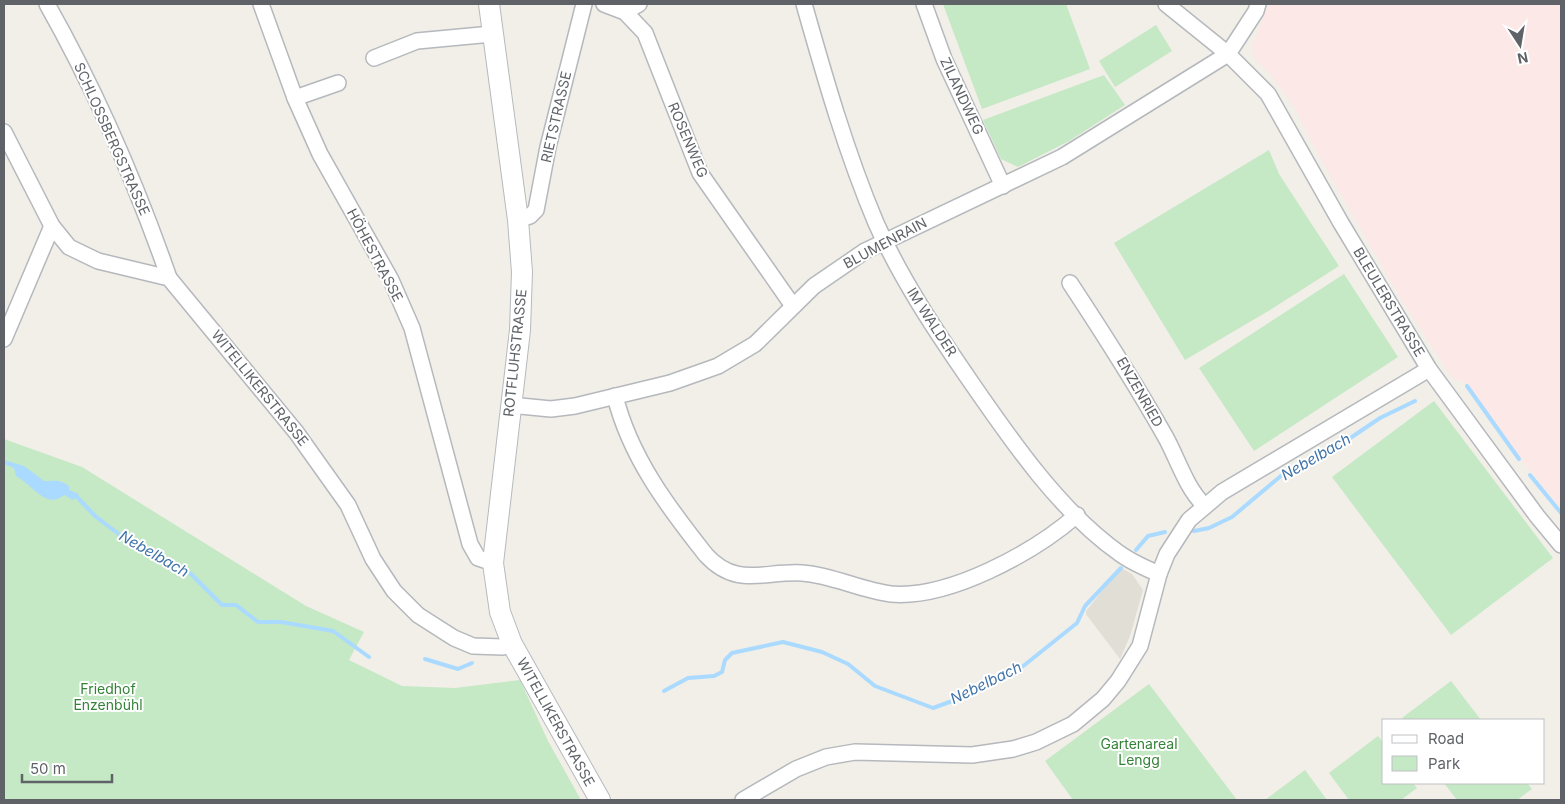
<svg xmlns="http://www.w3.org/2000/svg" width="1565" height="804" font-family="Inter,sans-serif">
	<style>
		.education { fill: #e1ded6 }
		.medical { fill: #fce8e6 }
		.green { fill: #c5e8c5 }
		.water { fill: #aadaff }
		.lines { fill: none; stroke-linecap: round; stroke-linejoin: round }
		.stream { stroke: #aadaff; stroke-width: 4 }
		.street-casing { stroke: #b5b8bc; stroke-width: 18 }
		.secondary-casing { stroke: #b6babf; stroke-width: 22 }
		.street { stroke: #fff; stroke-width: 15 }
		.secondary { stroke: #fff; stroke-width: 20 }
		.labels { text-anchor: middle; stroke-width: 4; stroke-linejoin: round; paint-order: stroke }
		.street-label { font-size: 14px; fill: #5f6368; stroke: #fff }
		.park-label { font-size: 14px; fill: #348238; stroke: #fff }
		.water-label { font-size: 15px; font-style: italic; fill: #4174aa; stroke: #fff }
	</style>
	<rect width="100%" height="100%" fill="#f1efe8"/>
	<path class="education" d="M1121 568 1132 574 1143 590 1130 636 1120 659 1086 614V611Z"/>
	<path class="medical" d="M1268 4H1561V509L1520 458 1468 384 1452 378 1397 292 1323 163 1292 103 1267 70 1255 59 1252 47Z"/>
	<g class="green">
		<path d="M943 4H1066L1090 69 982 109Z"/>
		<path d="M1156 25 1172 51 1115 87 1099 61Z"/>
		<path d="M1104 75 1125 105 1069 141 1018 167 1001 159 983 120Z"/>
		<path d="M1269 150 1279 174 1339 266 1270 310 1185 360 1114 243Z"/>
		<path d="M1344 274 1398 357 1254 451 1199 368Z"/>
		<path d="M1434 401 1553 558 1451 635 1332 477Z"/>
		<path d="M4 439 82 467 306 606 364 632 349 660 402 686 455 688 520 680 548 741 581 800H4Z"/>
		<path d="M1451 681 1481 720H1404L1402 718Z"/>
		<path d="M1149 684 1237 800H1073L1045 761Z"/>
		<path d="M1378 736 1384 744V783H1413L1417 788 1401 800H1349L1329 773Z"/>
		<path d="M1305 770 1327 800H1265Z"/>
		<path d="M1444 783H1527L1532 789 1517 800H1457Z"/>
	</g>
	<path class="water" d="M4 460 24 466 44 481C56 481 59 479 69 486V490L79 494 73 500 64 495C46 510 33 485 16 476L14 468 4 464Z"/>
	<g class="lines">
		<g class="stream">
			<path d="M1467 386 1519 459"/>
			<path d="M1530 475 1561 513"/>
			<path d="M77 497 95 516 120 535 191 574 222 605H236L258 622H281L333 631 369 657"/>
			<path d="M1194 531 1209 528 1232 517 1282 475 1328 453 1380 418 1415 401"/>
			<path d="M1136 550 1148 536 1165 532"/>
			<path d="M425 659 458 669 472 663"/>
			<path d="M664 691 688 678 714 676 722 672 725 660 732 653 783 642 822 652 848 664 875 686 933 708 966 696 1022 667 1077 623 1085 606 1121 568"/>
		</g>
		<defs>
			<g id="street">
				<path d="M47 4C96 91 136 183 169 278"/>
				<path d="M261 4 295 98 320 154 391 280 412 328 470 544 478 558 493 563"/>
				<path d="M604 4 625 12 645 33 700 173 793 306"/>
				<path d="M804 4C825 78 846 152 876 223 902 281 937 333 973 385 1013 443 1061 512 1119 553 1131 562 1145 568 1159 574"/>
				<path d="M924 4 944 59 1003 186"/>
				<path d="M1166 4 1228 54 1268 94 1341 223 1429 369 1537 516 1561 545"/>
				<path d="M625 12 639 4"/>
				<path d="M374 58 417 41 492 34"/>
				<path d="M295 98 338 83"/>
				<path d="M4 132 52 226 69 247 98 261 169 278 296 432 348 505 373 559 394 591 418 615 454 638 473 646 503 647 512 644"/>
				<path d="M518 220 530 216 536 210 548 147 584 4"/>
				<path d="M1070 283C1103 333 1135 383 1165 436 1177 457 1186 488 1204 505"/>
				<path d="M4 339 52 226"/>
				<path d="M615 396C630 457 668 507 706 555 736 588 763 571 802 573 832 575 860 590 891 594 949 599 1033 553 1077 515"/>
				<path d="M510 405 551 409 575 406 670 383 718 366 755 344 814 286 865 251 1062 157 1228 54 1256 11 1258 4"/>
				<path d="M743 800 796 769 826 757 855 752 972 755 1013 749 1036 742 1073 724 1103 699 1118 681 1140 646 1159 574 1167 554 1189 520 1222 492 1429 369"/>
			</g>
			<path id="secondary" d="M489 4 518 220 522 272 520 330 493 563 500 612 512 644 600 800"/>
		</defs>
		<use href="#street" class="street-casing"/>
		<use href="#secondary" class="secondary-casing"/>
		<use href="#street" class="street"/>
		<use href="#secondary" class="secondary"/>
	</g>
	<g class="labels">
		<g class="street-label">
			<text transform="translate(962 96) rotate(65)" y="5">ZILANDWEG</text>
			<text transform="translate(556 117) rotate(-77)" y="5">RIETSTRASSE</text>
			<text transform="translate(112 139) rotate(66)" y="5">SCHLOSSBERGSTRASSE</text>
			<text transform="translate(688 140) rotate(67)" y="5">ROSENWEG</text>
			<text transform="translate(885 243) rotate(-28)" y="5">BLUMENRAIN</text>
			<text transform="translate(375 255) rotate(62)" y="5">HÖHESTRASSE</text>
			<text transform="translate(1389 302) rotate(59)" y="5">BLEULERSTRASSE</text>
			<text transform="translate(932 322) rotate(57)" y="5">IM WALDER</text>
			<text transform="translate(515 353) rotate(-84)" y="5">ROTFLUHSTRASSE</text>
			<text transform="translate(260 388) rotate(51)" y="5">WITELLIKERSTRASSE</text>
			<text transform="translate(1140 392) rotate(60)" y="5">ENZENRIED</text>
			<text transform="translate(556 722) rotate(61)" y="5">WITELLIKERSTRASSE</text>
		</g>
		<g class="park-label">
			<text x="108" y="694">Friedhof<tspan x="108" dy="16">Enzenbühl</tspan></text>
			<text x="1139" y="749">Gartenareal<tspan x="1139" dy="16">Lengg</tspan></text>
		</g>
		<g class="water-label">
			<text transform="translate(1316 457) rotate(-30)" y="5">Nebelbach</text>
			<text transform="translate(154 554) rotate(30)" y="5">Nebelbach</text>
			<text transform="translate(986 683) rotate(-26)" y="5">Nebelbach</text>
		</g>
	</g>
	<rect width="1565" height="804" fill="none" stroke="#5f6368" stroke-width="10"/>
	<rect x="1382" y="719" width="162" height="65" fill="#ffffff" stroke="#bfc1c3"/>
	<rect x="1392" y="735" width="25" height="8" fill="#ffffff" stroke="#bfc1c3"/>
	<text x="1428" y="744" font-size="15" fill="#5f6368">Road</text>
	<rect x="1392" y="756" width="25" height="15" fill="#c5e8c5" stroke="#bfc1c3"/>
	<text x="1428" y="769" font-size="15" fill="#5f6368">Park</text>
	<g transform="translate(1520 45) rotate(168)" stroke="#ffffff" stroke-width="4" paint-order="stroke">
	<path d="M0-4L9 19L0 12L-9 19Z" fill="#5f6368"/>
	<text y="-8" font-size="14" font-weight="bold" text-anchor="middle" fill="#5f6368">N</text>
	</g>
	<path d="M22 774v8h90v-8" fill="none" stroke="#5f6368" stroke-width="2.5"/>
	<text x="30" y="774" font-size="15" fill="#5f6368" stroke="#ffffff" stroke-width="4" paint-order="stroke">50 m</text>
</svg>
